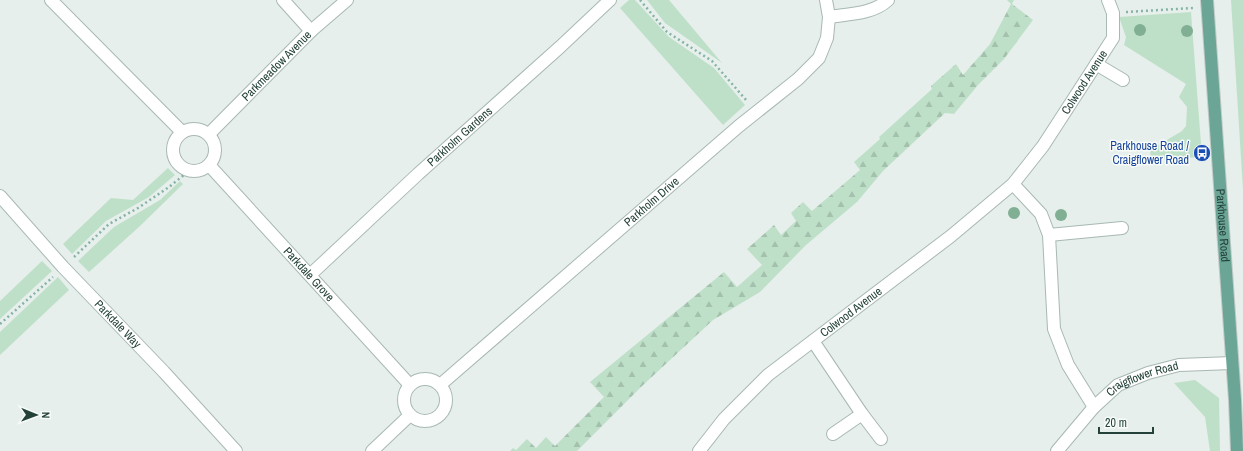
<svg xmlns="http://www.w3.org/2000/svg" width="1243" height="451" font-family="'Archivo Narrow',sans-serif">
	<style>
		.green { fill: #bfe0c8 }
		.forest { fill: url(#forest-firs) }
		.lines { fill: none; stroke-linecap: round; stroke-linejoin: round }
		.minor-casing { stroke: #a8b8b2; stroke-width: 14 }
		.major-casing { stroke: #c2cac8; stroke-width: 14 }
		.path { stroke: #86b3a5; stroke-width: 2.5; stroke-dasharray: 2 3; stroke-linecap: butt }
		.minor { stroke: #fff; stroke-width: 12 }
		.major { stroke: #6aa596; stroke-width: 12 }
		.tree { fill: #80af93 }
		.labels { text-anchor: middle; stroke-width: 3; stroke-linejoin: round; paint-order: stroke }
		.street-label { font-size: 12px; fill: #24423a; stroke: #f7fbf9 }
		.transit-label { font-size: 12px; fill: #164399; stroke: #f7fbf9; text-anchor: end }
	</style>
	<defs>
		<pattern id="forest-firs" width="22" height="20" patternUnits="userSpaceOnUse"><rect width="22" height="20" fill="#bfe0c8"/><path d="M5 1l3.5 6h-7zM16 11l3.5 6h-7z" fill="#a4c1ad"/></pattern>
	</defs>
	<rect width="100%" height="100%" fill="#e6efeb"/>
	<g class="green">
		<path d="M629 0H635L669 37 714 68 745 105 723 125 620 8Z"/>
		<path d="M647 0H669L722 63 665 23Z"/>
		<path d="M1231 0H1243V189Z"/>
		<path d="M1191 12 1202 157 1151 160 1150 150 1182 131 1186 126 1187 107 1179 97 1186 84 1124 45 1126 37 1119 17Z"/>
		<path d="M168 168 175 175 149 197 106 221 72 254 63 244 111 198 133 200Z"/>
		<path d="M180 181 183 184 140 226 89 272 78 261 114 227 160 200Z"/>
		<path d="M42 261 52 271 0 319V301Z"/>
		<path d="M58 277 69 290 0 355V332Z"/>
		<path d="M1195 380 1219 398 1220 451H1210L1205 417 1174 383Z"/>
	</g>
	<path class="forest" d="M1007 0H1014L1012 4 1033 20 1004 59 978 85 954 114 945 113 883 171 857 202 806 245 760 292 713 320 641 387 577 451H510L513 448 516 450 527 439 536 448 546 437 555 446 604 397 590 382 724 272 737 287 762 265 747 249 774 225 781 235 796 221 791 213 803 202 812 211 860 170 854 162 880 139 879 137 932 89 931 86 956 64 963 75 990 44 1011 4Z"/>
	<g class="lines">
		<defs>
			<g id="minor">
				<path d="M51 0 182 132"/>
				<path d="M283 0 311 31"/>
				<path d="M829 17C849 14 873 14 888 0"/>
				<path d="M1096 64 1123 80"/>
				<circle cx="194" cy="150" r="21"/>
				<path id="s1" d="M209 134 311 31 347 0"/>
				<path id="s2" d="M209 165 409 384"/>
				<path d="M1013 184 1041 214 1049 235 1054 329 1068 365 1094 407"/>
				<path id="s3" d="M0 196 63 267 164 372 236 451"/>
				<path d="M1049 235 1122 228"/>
				<path id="s4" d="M310 275 418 174 560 47 610 0"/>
				<path d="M813 341 862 414 881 439"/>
				<circle cx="425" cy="400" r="21"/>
				<path id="s5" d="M440 385 739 126 798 79 819 58 827 38 829 17 826 0"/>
				<path d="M833 434 862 414"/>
				<path d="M372 451 409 416"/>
				<path id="s6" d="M699 451 724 419 768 375 951 236 1013 184 1043 146 1113 38V13L1108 0"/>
				<path id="s7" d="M1057 451 1094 407 1118 385 1148 373 1179 365 1232 363"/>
			</g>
			<g id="major">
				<path id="s8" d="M1207 0 1235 400 1237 451"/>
			</g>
		</defs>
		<use href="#minor" class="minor-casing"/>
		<use href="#major" class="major-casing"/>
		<g class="path">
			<path d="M640 0 667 32 712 61 747 101"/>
			<path d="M1126 12 1193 8"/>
			<path d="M74 257 109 224 138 208 169 187 190 170"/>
			<path d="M0 324 53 277"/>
		</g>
		<use href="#minor" class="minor"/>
		<use href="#major" class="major"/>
	</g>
	<g class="tree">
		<circle cx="1140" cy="30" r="6"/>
		<circle cx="1187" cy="31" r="6"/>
		<circle cx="1014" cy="213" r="6"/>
		<circle cx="1061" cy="215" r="6"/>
	</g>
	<defs>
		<symbol id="bus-disc" viewBox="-11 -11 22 22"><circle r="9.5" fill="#1a4fb4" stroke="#f7fbf9"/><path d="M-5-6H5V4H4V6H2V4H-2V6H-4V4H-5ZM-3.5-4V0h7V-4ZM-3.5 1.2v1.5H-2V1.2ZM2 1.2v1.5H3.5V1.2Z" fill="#fff"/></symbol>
	</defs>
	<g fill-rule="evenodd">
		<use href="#bus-disc" x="1192" y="143" width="20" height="20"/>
	</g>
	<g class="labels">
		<g class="street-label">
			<text dy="4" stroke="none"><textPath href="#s1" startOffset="96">Parkmeadow Avenue</textPath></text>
			<text dy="4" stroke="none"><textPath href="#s6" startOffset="538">Colwood Avenue</textPath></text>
			<text dy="4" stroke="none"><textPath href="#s4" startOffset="204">Parkholm Gardens</textPath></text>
			<text dy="4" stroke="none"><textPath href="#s5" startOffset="280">Parkholm Drive</textPath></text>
			<text dy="4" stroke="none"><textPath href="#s8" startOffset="226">Parkhouse Road</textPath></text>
			<text dy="4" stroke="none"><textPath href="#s2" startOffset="148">Parkdale Grove</textPath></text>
			<text dy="4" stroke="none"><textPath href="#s6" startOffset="207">Colwood Avenue</textPath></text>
			<text dy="4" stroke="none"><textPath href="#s3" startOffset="174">Parkdale Way</textPath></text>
			<text dy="4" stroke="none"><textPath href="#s7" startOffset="115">Craigflower Road</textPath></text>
		</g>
		<g class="transit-label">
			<text x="1189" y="150">Parkhouse Road /<tspan x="1189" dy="14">Craigflower Road</tspan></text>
		</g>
	</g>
	<g transform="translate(36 415) rotate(91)" stroke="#f7fbf9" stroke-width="3" paint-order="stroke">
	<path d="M0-3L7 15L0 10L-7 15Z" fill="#24423a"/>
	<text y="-6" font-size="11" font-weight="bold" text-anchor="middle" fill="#24423a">N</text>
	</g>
	<path d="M1099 427v6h54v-6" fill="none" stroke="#24423a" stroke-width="2"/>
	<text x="1105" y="427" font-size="12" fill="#24423a" stroke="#f7fbf9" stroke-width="3" paint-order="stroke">20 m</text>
</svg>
